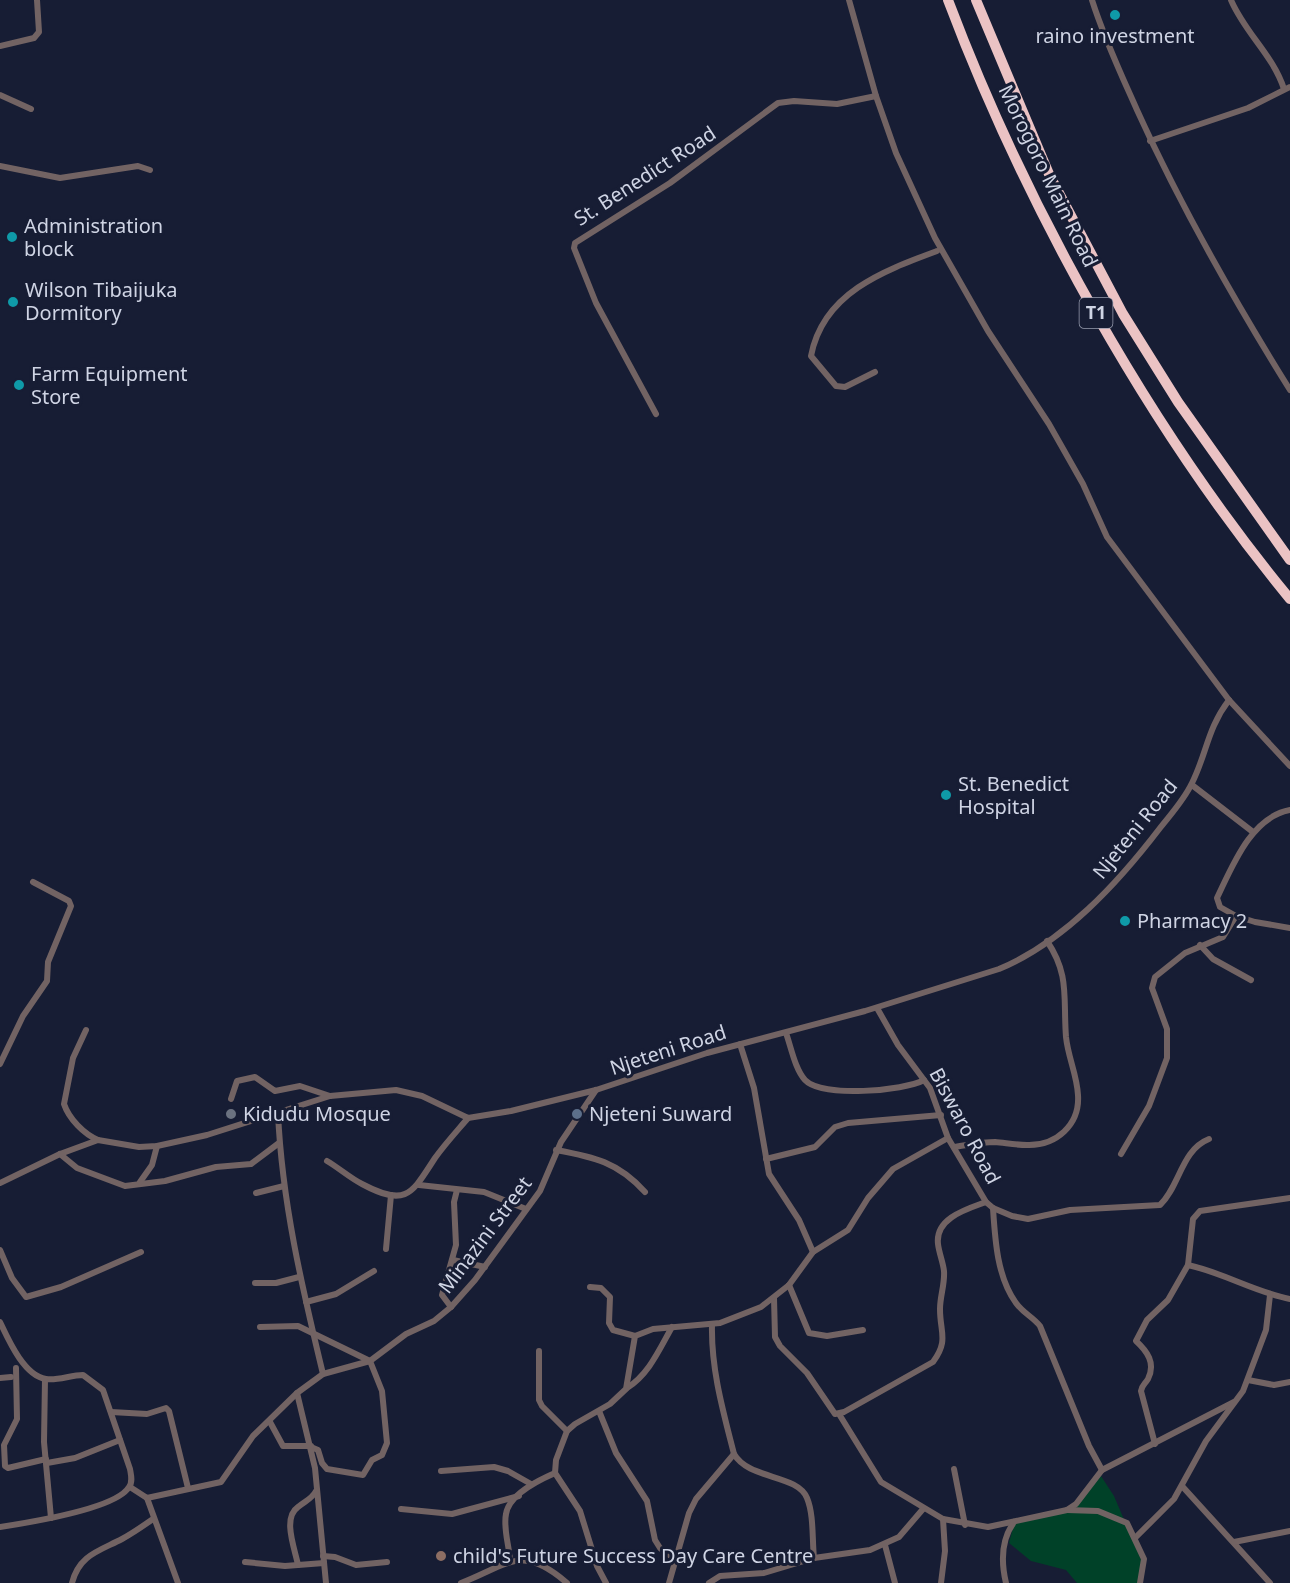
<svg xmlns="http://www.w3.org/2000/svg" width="1290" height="1583" font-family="'Noto Sans',sans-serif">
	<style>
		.park { fill: #004128 }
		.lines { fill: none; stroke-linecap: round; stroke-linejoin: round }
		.street { stroke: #726363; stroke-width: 6 }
		.highway { stroke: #ebc3c4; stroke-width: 10 }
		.culture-dot { fill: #0f9aa8; stroke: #171d34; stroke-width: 2 }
		.worship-dot { fill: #6b7280; stroke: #171d34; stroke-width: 2 }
		.service-dot { fill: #5c6f8a; stroke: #171d34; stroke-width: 2 }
		.education-dot { fill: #8d6e63; stroke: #171d34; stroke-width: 2 }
		.labels { text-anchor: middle; stroke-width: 6; stroke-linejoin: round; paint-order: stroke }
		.shield { fill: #171d34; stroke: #989daf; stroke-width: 1.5 }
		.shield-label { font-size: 18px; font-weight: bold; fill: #cfd4e4 }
		.poi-label { font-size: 20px; fill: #cfd4e4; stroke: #171d34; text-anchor: start }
		.street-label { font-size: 20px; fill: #cfd4e4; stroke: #171d34 }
	</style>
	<rect width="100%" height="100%" fill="#171d34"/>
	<path class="park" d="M1101 1476 1114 1496 1143 1564 1141 1583H1077L1066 1570 1031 1561 1009 1543 1014 1524 1073 1511Z"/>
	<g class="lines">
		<g class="street">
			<path d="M849 0 876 96 896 153 935 238 988 331 1049 424 1083 484 1107 537 1229 700 1290 766"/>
			<path d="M1092 0C1104 38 1121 74 1137 110 1181 207 1234 300 1290 390"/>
			<path d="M1231 0C1245 33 1273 55 1284 89"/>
			<path d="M0 46 34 38 39 32 37 0"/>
			<path d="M0 95 31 109"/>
			<path d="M1150 141 1248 108 1290 87"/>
			<path d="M0 166 60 178 138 166 150 170"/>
			<path d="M875 372 845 387 836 386 811 356C823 293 883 271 937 251"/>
			<path d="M656 414 596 303 574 248 575 243 670 183 778 103 794 101 837 104 876 96"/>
			<path d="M1192 785 1253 832"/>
			<path d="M1290 810C1251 817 1232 867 1217 898L1220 907 1236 916 1255 922 1290 928"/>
			<path d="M1200 945 1213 959 1251 980"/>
			<path d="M877 1008 898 1045 930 1088 948 1138 986 1202 993 1208 1012 1216 1028 1219 1070 1210 1160 1205C1180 1186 1181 1150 1209 1139"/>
			<path d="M86 1030 73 1058 64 1104C69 1119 84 1134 98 1140"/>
			<path d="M786 1033C791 1047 795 1069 805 1080 822 1098 904 1091 924 1080"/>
			<path d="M740 1044 754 1088 769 1174 799 1220 813 1252"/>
			<path d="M0 1064 23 1016 47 981 48 962 71 906 69 901 33 882"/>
			<path d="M231 1099 237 1081 255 1077 275 1091 300 1086 330 1096"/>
			<path d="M278 1113C282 1202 302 1287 323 1374"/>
			<path d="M954 1147C968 1145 982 1142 995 1142 1006 1143 1016 1145 1027 1145 1056 1146 1080 1125 1078 1095 1077 1075 1068 1057 1066 1037 1063 998 1070 975 1047 941"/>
			<path d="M556 1150C594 1157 618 1162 645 1192"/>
			<path d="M60 1154 77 1168 125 1186 165 1181 216 1167 251 1164 279 1143"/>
			<path d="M1121 1154 1149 1106 1167 1058V1029L1152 988 1155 977 1185 953 1223 937 1236 916"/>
			<path d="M766 1159 815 1147 835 1127 848 1123 941 1115"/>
			<path d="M327 1161C339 1168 350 1178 362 1184 407 1208 412 1193 435 1158 445 1144 457 1131 468 1118"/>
			<path d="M140 1182 152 1165 157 1146"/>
			<path d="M0 1183 60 1154 98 1140 139 1147 157 1146 207 1135 330 1096 396 1090 422 1096 468 1118 511 1111 596 1090 707 1053 865 1011 999 969C1064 942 1118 883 1160 828 1171 814 1184 800 1192 783 1207 753 1207 729 1229 700"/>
			<path d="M419 1185 484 1192 526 1209"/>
			<path d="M256 1193 284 1186"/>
			<path d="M993 1208C995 1239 997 1277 1016 1303 1023 1313 1033 1317 1040 1326L1089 1446 1102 1470"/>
			<path d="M386 1249 391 1195"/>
			<path d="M0 1250 12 1278 26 1297 61 1287 141 1252"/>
			<path d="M453 1260 485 1267"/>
			<path d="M1188 1265C1224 1273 1255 1292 1290 1299"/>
			<path d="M255 1283H276L299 1277"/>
			<path d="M789 1285 809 1333 827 1336 863 1330"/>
			<path d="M590 1287 601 1288 610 1297 609 1323 613 1330 635 1336"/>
			<path d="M774 1298 775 1337 780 1346 807 1373 835 1414 844 1412 933 1362C949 1340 940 1333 940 1309 940 1296 945 1284 944 1271 943 1262 939 1253 938 1244 935 1218 967 1209 986 1202"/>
			<path d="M306 1302 336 1294 374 1271"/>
			<path d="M451 1307 442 1295 456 1245 454 1202 457 1190"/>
			<path d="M0 1322C8 1339 24 1376 46 1379 57 1381 71 1375 83 1375L103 1390 130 1469C131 1475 133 1482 129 1487 116 1509 26 1523 0 1527"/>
			<path d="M712 1325C711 1369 723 1411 734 1454 749 1480 797 1474 807 1498 814 1515 812 1539 814 1558"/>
			<path d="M260 1327 298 1326 370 1361 382 1391 387 1443 382 1455 372 1460 363 1475 327 1469 322 1463 318 1450 311 1447"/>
			<path d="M539 1351V1400L542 1406 567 1431"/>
			<path d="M16 1368 17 1419 4 1445 5 1466 8 1468 46 1459"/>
			<path d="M0 1378 11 1377"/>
			<path d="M45 1379 44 1442 51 1518"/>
			<path d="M1248 1380 1274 1385 1290 1382"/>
			<path d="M627 1388C649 1374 659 1350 672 1327"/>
			<path d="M297 1393 315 1468 326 1583"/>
			<path d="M599 1411 616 1453 647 1501 655 1540 660 1548 676 1560"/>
			<path d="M111 1412 147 1414 166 1408 169 1411 188 1488"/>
			<path d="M839 1414 881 1482 943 1519 988 1527 1067 1510 1076 1504 1102 1470 1234 1402"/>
			<path d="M270 1422 283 1446H311"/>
			<path d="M1155 1444 1141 1391C1142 1385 1145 1384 1148 1379 1156 1363 1147 1351 1136 1341L1147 1320 1168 1300 1188 1265 1193 1219 1200 1211 1290 1198"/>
			<path d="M47 1463 75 1458 120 1440"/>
			<path d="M954 1469 965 1525"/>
			<path d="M441 1471 494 1467 508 1471 531 1484"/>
			<path d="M1182 1486 1270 1583"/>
			<path d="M130 1487 147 1498 221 1482 253 1436 297 1393 323 1374 370 1361 406 1334 434 1321 451 1307 475 1280 540 1191 561 1142 596 1090"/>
			<path d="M147 1498 178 1583"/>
			<path d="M401 1509 452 1514 519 1496"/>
			<path d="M1067 1510 1098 1511 1127 1523 1144 1559 1140 1583"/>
			<path d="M1136 1537 1174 1499 1206 1441 1243 1391 1266 1330 1270 1295"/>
			<path d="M1234 1542 1290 1531"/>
			<path d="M885 1545 895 1583"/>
			<path d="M323 1556 335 1557 356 1565 387 1562"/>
			<path d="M510 1560C509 1545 503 1528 506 1514 509 1494 539 1480 555 1473"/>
			<path d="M245 1562 285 1566 324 1563"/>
			<path d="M298 1565C295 1549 282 1518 298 1507 305 1501 312 1499 316 1491"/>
			<path d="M72 1583C79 1555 99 1551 122 1539 133 1533 143 1526 153 1519"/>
			<path d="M461 1583C508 1565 521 1543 567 1583"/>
			<path d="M606 1583 597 1566 580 1511 555 1473 556 1460 567 1431 575 1424 610 1404 626 1389 635 1336 653 1329 720 1323 761 1307 789 1285 813 1252 848 1230 868 1198 893 1169 948 1138"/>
			<path d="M669 1583 689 1513 696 1499 734 1454"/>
			<path d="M709 1583 720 1576 764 1573 814 1558 870 1550 899 1537 923 1509"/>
			<path d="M941 1583 945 1551 943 1519"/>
			<path d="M1006 1583C1001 1562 1001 1540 1014 1522"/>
		</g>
		<g class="highway">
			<path d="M948 0C1026 207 1149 428 1290 599"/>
			<path d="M976 0 1049 174 1123 314 1178 402 1290 560"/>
		</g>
	</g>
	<g class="culture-dot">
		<circle cx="1115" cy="15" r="6"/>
		<circle cx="12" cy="237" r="6"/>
		<circle cx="13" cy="302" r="6"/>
		<circle cx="19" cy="385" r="6"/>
		<circle cx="946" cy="795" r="6"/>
		<circle cx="1125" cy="921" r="6"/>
	</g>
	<circle class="worship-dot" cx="231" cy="1114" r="6"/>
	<circle class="service-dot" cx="577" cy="1114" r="6"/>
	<circle class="education-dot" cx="441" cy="1556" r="6"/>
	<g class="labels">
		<rect class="shield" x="1079.5" y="298" width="33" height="30" rx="4.5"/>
		<g class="shield-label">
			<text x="1096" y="319">T1</text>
		</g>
		<g class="poi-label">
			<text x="1115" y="43" text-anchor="middle">raino investment</text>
			<text x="24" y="233">Administration<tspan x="24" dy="23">block</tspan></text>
			<text x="25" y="297">Wilson Tibaijuka<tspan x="25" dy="23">Dormitory</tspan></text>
			<text x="31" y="381">Farm Equipment<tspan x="31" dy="23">Store</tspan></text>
			<text x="958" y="791">St. Benedict<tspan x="958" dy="23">Hospital</tspan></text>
			<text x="1137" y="928">Pharmacy 2</text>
			<text x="243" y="1121">Kidudu Mosque</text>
			<text x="589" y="1121">Njeteni Suward</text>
			<text x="453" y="1563">child's Future Success Day Care Centre</text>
		</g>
		<g class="street-label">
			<text transform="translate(645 176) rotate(-33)" y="7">St. Benedict Road</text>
			<text transform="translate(1048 176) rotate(64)" y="7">Morogoro Main Road</text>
			<text transform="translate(1135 829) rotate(-51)" y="7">Njeteni Road</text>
			<text transform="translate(668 1050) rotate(-18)" y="7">Njeteni Road</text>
			<text transform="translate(965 1126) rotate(62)" y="7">Biswaro Road</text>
			<text transform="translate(485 1235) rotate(-53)" y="7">Minazini Street</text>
		</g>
	</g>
</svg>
